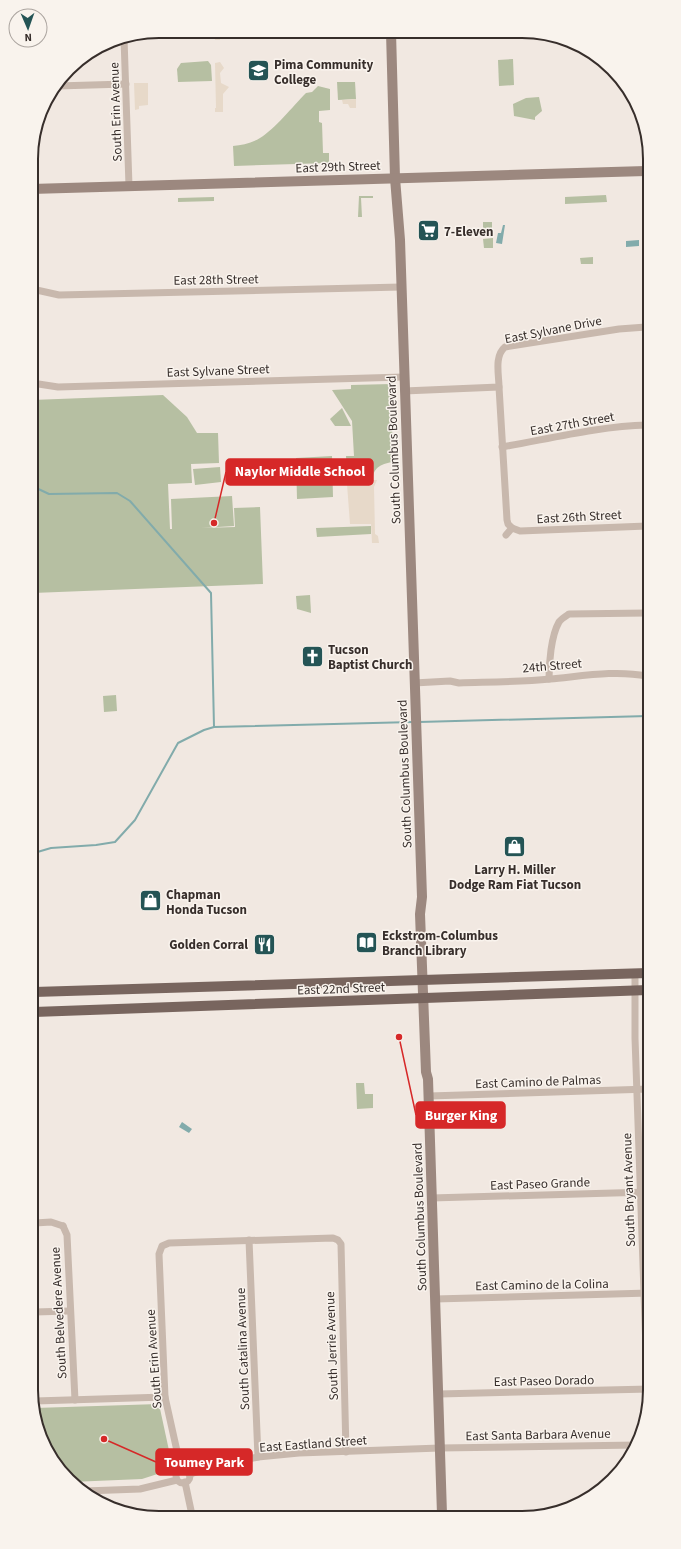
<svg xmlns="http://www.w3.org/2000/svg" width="681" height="1549" font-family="'Source Sans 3',sans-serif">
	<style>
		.green { fill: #b6bfa2 }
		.plaza { fill: #e7d9c9 }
		.water { fill: #82abab }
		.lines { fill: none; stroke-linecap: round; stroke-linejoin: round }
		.stream { stroke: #82abab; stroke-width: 2 }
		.street { stroke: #c8b8ad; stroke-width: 7 }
		.secondary { stroke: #9c887f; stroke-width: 10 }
		.primary { stroke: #78655e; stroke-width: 10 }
		.labels { text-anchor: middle; stroke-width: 3; stroke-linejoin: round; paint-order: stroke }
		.poi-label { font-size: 13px; font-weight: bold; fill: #372e2b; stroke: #f9f3ed; text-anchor: start }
		.street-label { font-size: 13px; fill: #372e2b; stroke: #f9f3ed }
		.rim { fill: none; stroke: #372e2b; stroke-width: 2 }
		.leader { fill: none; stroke: #d62828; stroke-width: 1.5 }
		.callout-dot { fill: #d62828; stroke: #f9f3ed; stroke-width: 1.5 }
		.callout { fill: #d62828; stroke: #d62828; stroke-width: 1.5 }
		.callout-label { font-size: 14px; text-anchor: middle; font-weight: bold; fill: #fff }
	</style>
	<rect width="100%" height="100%" fill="#f1e8e1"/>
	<g class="green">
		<path d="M513 59 514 85 499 86 498 60Z"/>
		<path d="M208 61 211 65 212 81 178 82 177 69 181 63Z"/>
		<path d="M337 82H355L356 99 338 100Z"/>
		<path d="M318 86 330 89V110L319 111V122L322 123 323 153H329V163L234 166 233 146C242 145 252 143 260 138 275 129 293 106 306 93L312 92Z"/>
		<path d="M539 97 542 111 535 117V120L514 116 513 104 526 98Z"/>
		<path d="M606 195 607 202 565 204V197Z"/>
		<path d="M359 196H373V198H361L362 217H358Z"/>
		<path d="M214 197V201L178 202V198Z"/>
		<rect x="483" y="222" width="9" height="13"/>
		<path d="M493 238V248H484L483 239Z"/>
		<path d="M593 257V264H581L580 258Z"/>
		<path d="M391 384 393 462C384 463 372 467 373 480H365L364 477H347L346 456H354L352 421 332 390 351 389V385Z"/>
		<path d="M163 395 187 417 197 433H218L219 463 191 464 192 483 168 484 170 529H172L171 499 232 496 234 526 202 528 235 527 234 508 260 507 263 584 33 593 32 400Z"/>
		<path d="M342 408 351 426H335L330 419Z"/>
		<path d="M332 456 333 497 297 499 296 458Z"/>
		<path d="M220 467 221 482 195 485 193 469Z"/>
		<path d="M371 526V534L317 537 316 528Z"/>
		<path d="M310 595 311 613 297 609 296 596Z"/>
		<path d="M116 695 117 711 104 712 103 696Z"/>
		<path d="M356 1083H364L365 1094H373V1108L357 1109Z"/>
		<path d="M159 1404 173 1469 142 1479 71 1482 48 1454 35 1423V1408Z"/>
	</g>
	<g class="plaza">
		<path d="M214 31 243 32V36L220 37V40H215Z"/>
		<path d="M220 62 224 68 220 73 221 83 229 87 223 94V112H215V108H216L215 63Z"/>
		<path d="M134 83H148V105L139 106V109L135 110Z"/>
		<path d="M356 99V108H350L348 104H343L342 100Z"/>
		<path d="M353 477H364V480H377L374 487 375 534 378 536 379 543H372L371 524H350L347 484H353Z"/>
	</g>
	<g class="water">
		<path d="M503 225H505L502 244 496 243 498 233H501Z"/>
		<path d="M639 240V246L626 247V241Z"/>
		<path d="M182 1122 192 1129 189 1133 179 1127Z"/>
	</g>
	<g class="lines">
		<g class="stream">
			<path d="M32 486 49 494 117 493 130 501 211 593 214 727 413 722"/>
			<path d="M419 722 648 716"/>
			<path d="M34 853 51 848 96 845 115 842 135 820 178 743 204 730 214 727"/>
		</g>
		<g class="street">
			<path d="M124 38 129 186"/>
			<path d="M57 86 126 84"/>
			<path d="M32 289 59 295 401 287"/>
			<path d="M32 383 58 387 404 377"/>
			<path d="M499 387 507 520 508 524 512 528 506 535"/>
			<path d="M404 391 499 387C499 375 494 356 505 347L619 329 646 327"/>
			<path d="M502 447C548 439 600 426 647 425"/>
			<path d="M512 528 520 531 647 526"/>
			<path d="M549 679C549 663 551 636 559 622 561 619 566 616 569 614L647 613"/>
			<path d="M414 683 450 681 459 683C489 682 520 682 550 679 583 676 615 670 647 676"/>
			<path d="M635 973V1038L648 1406"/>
			<path d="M429 1096 649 1089"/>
			<path d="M431 1198 649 1192"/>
			<path d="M35 1223 51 1222 63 1226"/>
			<path d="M63 1226 67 1235 75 1400"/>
			<path d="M249 1240 258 1457"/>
			<path d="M435 1299 649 1293"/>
			<path d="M35 1312 69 1311"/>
			<path d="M439 1394 650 1389"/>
			<path d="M35 1401 165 1397"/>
			<path d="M181 1469 165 1397 159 1254 162 1246 169 1243 333 1238 338 1240 341 1244 346 1452"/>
			<circle cx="183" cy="1476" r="7"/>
			<path d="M189 1474 230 1463 258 1457 299 1453 440 1448 637 1445"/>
			<path d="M185 1482 192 1515"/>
			<path d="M85 1491 140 1489 177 1480"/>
		</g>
		<g class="secondary">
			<path d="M391 32 395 178 400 240 422 897 420 914 426 1072 428 1079 442 1514"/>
			<path d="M31 189 646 171"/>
		</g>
		<g class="primary">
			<path d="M34 992 648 973"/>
			<path d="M34 1012 648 990"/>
		</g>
	</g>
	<defs>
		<symbol id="university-square" viewBox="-11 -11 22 22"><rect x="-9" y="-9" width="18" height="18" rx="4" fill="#245455" stroke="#f9f3ed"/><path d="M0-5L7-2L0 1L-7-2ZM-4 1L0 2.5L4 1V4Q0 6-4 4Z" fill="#fff"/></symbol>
		<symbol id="supermarket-square" viewBox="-11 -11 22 22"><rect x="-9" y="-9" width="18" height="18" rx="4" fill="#245455" stroke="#f9f3ed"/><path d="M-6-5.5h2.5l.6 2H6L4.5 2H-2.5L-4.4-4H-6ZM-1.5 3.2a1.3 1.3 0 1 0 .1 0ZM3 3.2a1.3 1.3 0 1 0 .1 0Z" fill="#fff"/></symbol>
		<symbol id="church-square" viewBox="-11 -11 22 22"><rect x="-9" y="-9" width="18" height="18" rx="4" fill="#245455" stroke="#f9f3ed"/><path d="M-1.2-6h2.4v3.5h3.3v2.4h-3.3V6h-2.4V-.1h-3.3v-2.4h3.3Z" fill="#fff"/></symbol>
		<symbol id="shop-square" viewBox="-11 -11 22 22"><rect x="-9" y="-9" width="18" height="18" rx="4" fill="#245455" stroke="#f9f3ed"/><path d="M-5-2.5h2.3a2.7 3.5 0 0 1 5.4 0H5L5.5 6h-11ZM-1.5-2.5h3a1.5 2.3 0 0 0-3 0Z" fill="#fff"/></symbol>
		<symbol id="library-square" viewBox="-11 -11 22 22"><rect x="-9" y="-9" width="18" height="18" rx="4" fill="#245455" stroke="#f9f3ed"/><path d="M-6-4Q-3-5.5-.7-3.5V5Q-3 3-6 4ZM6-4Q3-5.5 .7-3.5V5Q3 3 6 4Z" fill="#fff"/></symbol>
		<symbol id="restaurant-square" viewBox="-11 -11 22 22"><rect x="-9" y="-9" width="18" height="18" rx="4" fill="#245455" stroke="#f9f3ed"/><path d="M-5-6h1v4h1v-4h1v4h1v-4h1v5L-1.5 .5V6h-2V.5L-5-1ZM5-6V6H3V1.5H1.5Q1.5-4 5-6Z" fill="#fff"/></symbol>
	</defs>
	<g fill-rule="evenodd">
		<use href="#university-square" x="246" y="58" width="25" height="25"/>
		<use href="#supermarket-square" x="416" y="218" width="25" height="25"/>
		<use href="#church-square" x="300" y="644" width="25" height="25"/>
		<use href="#shop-square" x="502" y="834" width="25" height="25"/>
		<use href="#shop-square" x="138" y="888" width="25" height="25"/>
		<use href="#library-square" x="354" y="930" width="25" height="25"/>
		<use href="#restaurant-square" x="252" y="932" width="25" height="25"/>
	</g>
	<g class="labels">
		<g class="poi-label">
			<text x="274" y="69">Pima Community<tspan x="274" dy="15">College</tspan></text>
			<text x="444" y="236">7-Eleven</text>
			<text x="328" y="654">Tucson<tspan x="328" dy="15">Baptist Church</tspan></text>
			<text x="515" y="874" text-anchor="middle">Larry H. Miller<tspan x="515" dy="15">Dodge Ram Fiat Tucson</tspan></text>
			<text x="166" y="899">Chapman<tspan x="166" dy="15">Honda Tucson</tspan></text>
			<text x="382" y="940">Eckstrom-Columbus<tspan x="382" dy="15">Branch Library</tspan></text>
			<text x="248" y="949" text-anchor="end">Golden Corral</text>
		</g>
		<g class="street-label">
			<text transform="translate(115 112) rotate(-92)" y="5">South Erin Avenue</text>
			<text transform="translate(338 166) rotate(-2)" y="5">East 29th Street</text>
			<text transform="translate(216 279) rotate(-1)" y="5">East 28th Street</text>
			<text transform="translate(553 329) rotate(-11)" y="5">East Sylvane Drive</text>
			<text transform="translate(218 370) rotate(-2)" y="5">East Sylvane Street</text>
			<text transform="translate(572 423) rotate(-10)" y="5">East 27th Street</text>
			<text transform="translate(393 450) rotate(-92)" y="5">South Columbus Boulevard</text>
			<text transform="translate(579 516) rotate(-3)" y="5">East 26th Street</text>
			<text transform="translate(552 665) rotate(-5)" y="5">24th Street</text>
			<text transform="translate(404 774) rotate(-92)" y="5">South Columbus Boulevard</text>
			<text transform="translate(341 988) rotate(-2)" y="5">East 22nd Street</text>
			<text transform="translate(538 1081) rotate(-2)" y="5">East Camino de Palmas</text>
			<text transform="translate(540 1183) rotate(-2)" y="5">East Paseo Grande</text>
			<text transform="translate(628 1190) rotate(-92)" y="5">South Bryant Avenue</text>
			<text transform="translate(419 1217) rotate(-92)" y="5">South Columbus Boulevard</text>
			<text transform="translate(542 1284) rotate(-1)" y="5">East Camino de la Colina</text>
			<text transform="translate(58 1313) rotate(-93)" y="5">South Belvedere Avenue</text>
			<text transform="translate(331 1346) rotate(-92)" y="5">South Jerrie Avenue</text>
			<text transform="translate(242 1349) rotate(-92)" y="5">South Catalina Avenue</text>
			<text transform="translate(153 1359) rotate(-94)" y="5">South Erin Avenue</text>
			<text transform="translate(544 1380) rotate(-1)" y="5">East Paseo Dorado</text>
			<text transform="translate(538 1434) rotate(-1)" y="5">East Santa Barbara Avenue</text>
			<text transform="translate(313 1443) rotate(-4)" y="5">East Eastland Street</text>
		</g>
	</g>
	<path d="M0 0H681V1549H0ZM159 38H522A121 121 0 0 1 643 159V1390A121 121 0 0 1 522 1511H159A121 121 0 0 1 38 1390V159A121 121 0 0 1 159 38Z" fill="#f9f3ed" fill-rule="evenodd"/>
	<path class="rim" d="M159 38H522A121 121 0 0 1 643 159V1390A121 121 0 0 1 522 1511H159A121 121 0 0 1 38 1390V159A121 121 0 0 1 159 38Z"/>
	<path class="leader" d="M214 523L226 472M399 1037L416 1115M104 1439L156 1462"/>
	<g class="callout-dot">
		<circle cx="214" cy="523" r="4"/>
		<circle cx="399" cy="1037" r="4"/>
		<circle cx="104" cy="1439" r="4"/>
	</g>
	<g class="callout">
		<rect x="226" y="459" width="147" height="26" rx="4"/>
		<rect x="416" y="1102" width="89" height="26" rx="4"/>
		<rect x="156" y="1449" width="96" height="26" rx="4"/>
	</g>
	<g class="callout-label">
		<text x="300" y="476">Naylor Middle School</text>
		<text x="461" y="1120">Burger King</text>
		<text x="204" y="1467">Toumey Park</text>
	</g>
	<g transform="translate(28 28) rotate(178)"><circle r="19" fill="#f9f3ed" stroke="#aba49f"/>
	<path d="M0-3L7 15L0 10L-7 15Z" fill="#245455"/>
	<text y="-6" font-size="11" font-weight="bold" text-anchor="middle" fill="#372e2b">N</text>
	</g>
</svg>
